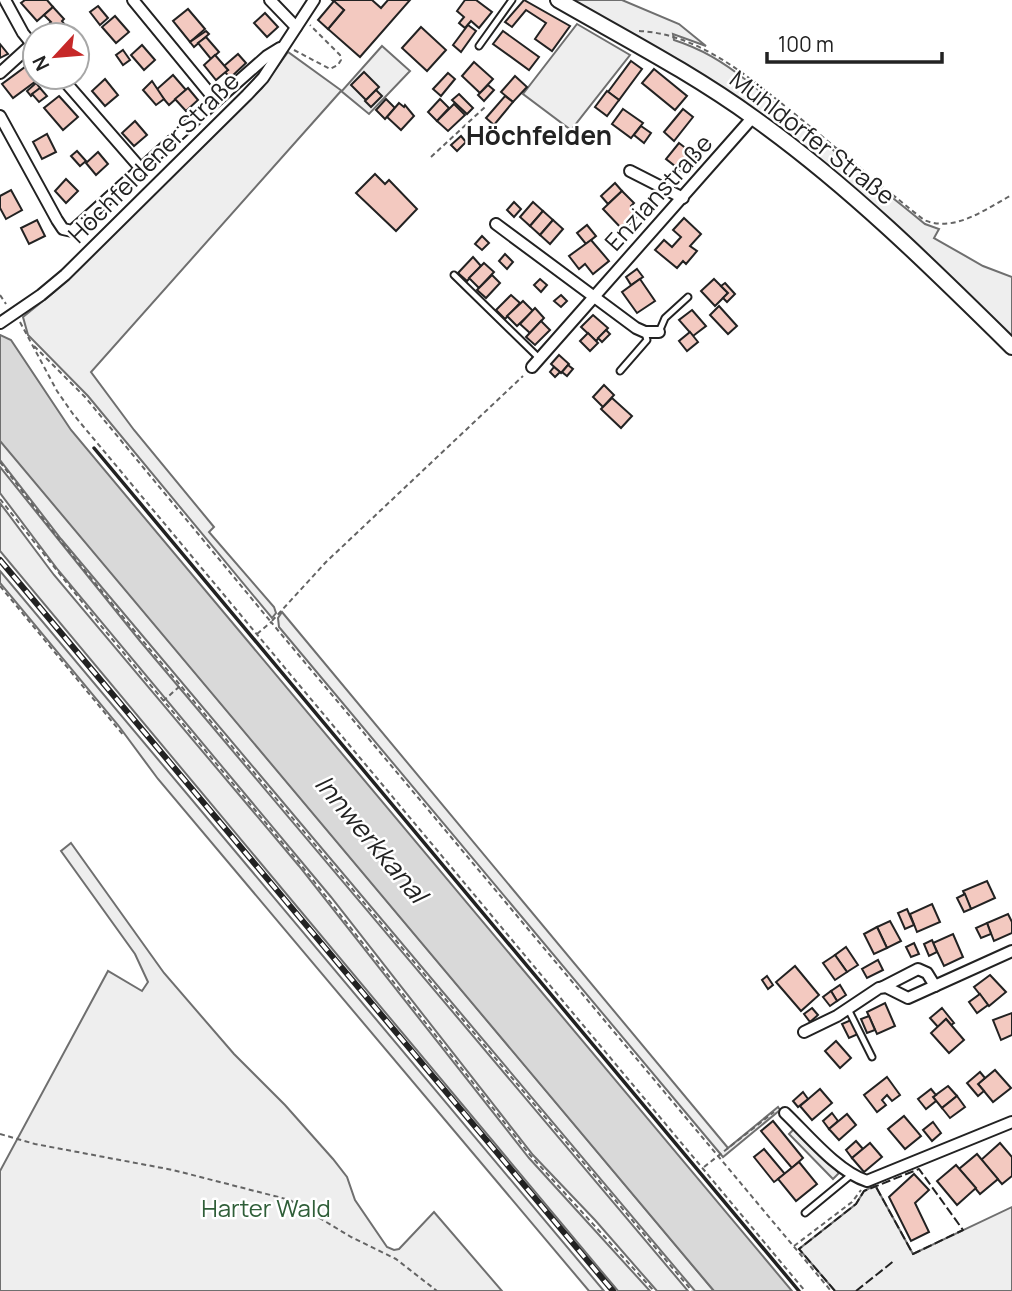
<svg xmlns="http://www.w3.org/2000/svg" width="1012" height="1291" font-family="Manrope,sans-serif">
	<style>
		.green { fill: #eee; stroke: #6f6f6f; stroke-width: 2 }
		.parking { fill: #ededed; stroke: #6f6f6f; stroke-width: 2 }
		.water { fill: #d9d9d9; stroke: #6f6f6f; stroke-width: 2 }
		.building { fill: #f3c9c0; stroke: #222; stroke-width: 2 }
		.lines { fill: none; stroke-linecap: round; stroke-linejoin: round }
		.service-casing { stroke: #222; stroke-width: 9 }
		.minor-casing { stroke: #222; stroke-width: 14 }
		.tertiary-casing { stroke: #222; stroke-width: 18 }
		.path { stroke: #646464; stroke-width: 2; stroke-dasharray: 5 3.5; stroke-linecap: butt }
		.service { stroke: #fff; stroke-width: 5 }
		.minor { stroke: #fff; stroke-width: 10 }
		.tertiary { stroke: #fff; stroke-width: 14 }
		.rail-casing { stroke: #222; stroke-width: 6 }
		.rail { stroke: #fff; stroke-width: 3.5; stroke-dasharray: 10; stroke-linecap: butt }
		.fence { stroke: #222; stroke-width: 2; stroke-dasharray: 9 3.5; stroke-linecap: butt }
		.wall { stroke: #222; stroke-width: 3.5 }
		.labels { text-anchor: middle; stroke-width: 5; stroke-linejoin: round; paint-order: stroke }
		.street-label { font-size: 24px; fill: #222; stroke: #fff }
		.park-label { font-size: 24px; fill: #2f5e38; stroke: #fff }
		.neighbourhood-label { font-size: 26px; font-weight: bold; fill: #222; stroke: #fff }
		.water-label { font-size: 26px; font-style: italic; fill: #222; stroke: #fff }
	</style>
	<rect width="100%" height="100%" fill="#fff"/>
	<g class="green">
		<path d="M572 0H622L679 24 706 46 673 34 674 40C702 49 723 62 746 80L909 211 925 224 939 229 934 238 983 266 1012 277V338C930 261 851 177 758 113 699 71 635 36 572 0Z"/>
		<path d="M577 24 630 55 571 130 523 94Z"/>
		<path d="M382 46 410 71 369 114 341 91 91 372 134 430 214 527 209 532 274 607 276 613 272 618 88 396 28 335 23 317 54 292 262 88 288 52 342 91Z"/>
		<path d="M0 440 714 1291H695L61 539 0 460Z"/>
		<path d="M0 467 140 641 688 1291H657L595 1220 533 1155 331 897 58 570 0 493Z"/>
		<path d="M0 503 54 575 299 866 529 1158 650 1291H618L0 551Z"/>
		<path d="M0 571 604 1291H589L158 779 118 725 0 583Z"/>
		<path d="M282 612 728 1148 778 1107 780 1110 723 1157 279 627 278 618Z"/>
		<path d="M71 843 164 973 234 1054 285 1105 333 1159 347 1177 355 1200 387 1247 394 1250 399 1249 434 1212 502 1291H0V1171L108 971 142 991 148 982 135 954 61 851Z"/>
		<path d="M875 1185 913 1254 1012 1207V1291H835L799 1249 856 1204 864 1191Z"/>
	</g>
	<path class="parking" d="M795 1128 839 1173 833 1179 789 1134Z"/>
	<path class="water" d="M0 335 11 340 71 430 792 1291H714L0 441Z"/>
	<g class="building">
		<path d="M25 0H47L53 7 37 21 21 3Z"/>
		<path d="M332 0H372L381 8 388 0H410L360 57 328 29 344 10Z"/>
		<path d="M465 0H476L492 12 479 28 471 21 465 28 459 23 464 17 457 11Z"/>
		<path d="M524 0 570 26 552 51 535 39 546 23 526 10 512 27 505 22Z"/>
		<path d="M334 1 344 10 328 29 318 20Z"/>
		<path d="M98 6 108 18 100 25 90 12Z"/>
		<path d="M53 7 64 19 62 21 65 25 52 35 45 27 51 22 44 15Z"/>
		<path d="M188 9 205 29 190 42 173 21Z"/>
		<path d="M265 13 278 27 267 37 254 23Z"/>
		<path d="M115 16 129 32 116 43 102 27Z"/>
		<path d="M468 25 476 31 461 52 453 45Z"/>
		<path d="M421 27 446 50 427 71 402 48Z"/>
		<path d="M206 31 209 34 194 47 190 42Z"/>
		<path d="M503 31 539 57 529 70 493 44Z"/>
		<path d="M206 37 219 52 211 59 198 43Z"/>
		<path d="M0 44 8 54 0 58Z"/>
		<path d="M142 45 155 60 144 70 131 55Z"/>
		<path d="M123 50 130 60 123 65 116 55Z"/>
		<path d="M77 53 85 62 77 69Z"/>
		<path d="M238 54 246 63 230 78 225 72 228 70 224 66Z"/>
		<path d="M215 55 228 70 216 80 204 65Z"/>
		<path d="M631 61 642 69 619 100 608 92Z"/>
		<path d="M474 62 493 79 480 93 462 76Z"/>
		<path d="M25 67 36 81 13 98 2 84Z"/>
		<path d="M654 69 687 96 675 110 642 83Z"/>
		<path d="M364 72 379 87 366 100 351 85Z"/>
		<path d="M448 73 455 79 441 96 433 89Z"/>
		<path d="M173 75 186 90 169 105 156 90Z"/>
		<path d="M515 76 527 87 513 102 501 92Z"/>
		<path d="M105 79 118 95 105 106 92 91Z"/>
		<path d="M152 81 164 99 156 105 143 90Z"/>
		<path d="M36 83 40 88 31 96 27 91Z"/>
		<path d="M488 85 494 90 484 101 478 95Z"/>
		<path d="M40 88 47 96 39 102 32 94Z"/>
		<path d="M188 88 198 100 186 111 175 99Z"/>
		<path d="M376 90 382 96 371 107 365 101Z"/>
		<path d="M607 91 619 100 607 116 595 107Z"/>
		<path d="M459 94 473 108 467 114 452 100Z"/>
		<path d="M59 96 78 117 63 130 44 108Z"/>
		<path d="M505 96 513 102 494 125 486 118Z"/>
		<path d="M386 99 395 108 385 119 376 110Z"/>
		<path d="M440 99 449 108 437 121 428 112Z"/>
		<path d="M399 103 404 107 405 105 414 116 401 130 387 117Z"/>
		<path d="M454 104 465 115 448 131 437 121Z"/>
		<path d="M623 109 643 123 631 138 612 124Z"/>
		<path d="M683 109 693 117 674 141 664 132Z"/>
		<path d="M135 121 147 135 134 146 122 133Z"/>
		<path d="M641 126 651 133 644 143 634 135Z"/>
		<path d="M47 134 56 152 42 159 33 142Z"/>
		<path d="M461 136 466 142 457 151 451 145Z"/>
		<path d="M679 143 697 157 684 173 666 159Z"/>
		<path d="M77 151 86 161 80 166 71 156Z"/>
		<path d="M98 152 108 164 96 175 86 163Z"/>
		<path d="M375 174 385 184 389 180 417 209 396 231 356 193Z"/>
		<path d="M66 179 78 191 66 203 55 191Z"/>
		<path d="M615 183 622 191 608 204 601 196Z"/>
		<path d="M11 190 22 210 6 219 0 208V196Z"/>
		<path d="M622 191 634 203 631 206 639 215 623 230 603 209Z"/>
		<path d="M514 202 521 209 514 217 507 210Z"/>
		<path d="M533 202 543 211 530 226 520 217Z"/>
		<path d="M543 211 553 220 540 235 530 226Z"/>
		<path d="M684 218 701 234 690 246 697 251 686 264 683 261 677 268 655 250 664 240 672 247 681 237 673 230Z"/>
		<path d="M37 220 45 236 29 244 21 228Z"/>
		<path d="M553 220 563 229 550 244 540 235Z"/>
		<path d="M587 225 596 236 586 244 577 233Z"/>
		<path d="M482 236 489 243 482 250 475 244Z"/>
		<path d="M591 240 609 261 593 274 585 264 579 269 569 256Z"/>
		<path d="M505 254 513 262 507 269 499 261Z"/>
		<path d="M473 257 481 266 467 281 458 273Z"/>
		<path d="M484 263 494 272 479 288 469 278Z"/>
		<path d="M637 269 643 277 631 285 626 277Z"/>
		<path d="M492 275 500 283 486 298 477 290Z"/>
		<path d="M540 279 547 285 541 292 534 285Z"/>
		<path d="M640 279 655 301 637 313 622 292Z"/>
		<path d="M714 279 728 293 715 306 701 291Z"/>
		<path d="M725 283 735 294 727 302 723 298 728 293 721 286Z"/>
		<path d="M511 295 520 303 505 319 496 310Z"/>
		<path d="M561 295 567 301 561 307 554 301Z"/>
		<path d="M523 301 533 311 517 326 507 316Z"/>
		<path d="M719 306 737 326 728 334 710 315Z"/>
		<path d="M535 308 544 318 530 333 520 324Z"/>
		<path d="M692 310 706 326 693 336 679 320Z"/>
		<path d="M593 315 608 328 596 341 581 327Z"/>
		<path d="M541 321 550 330 535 345 526 337Z"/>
		<path d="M606 330 610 334 602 342 598 338Z"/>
		<path d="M690 332 698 342 687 351 679 341Z"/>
		<path d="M588 333 598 343 590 351 580 341Z"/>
		<path d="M559 355 569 364 561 373 551 364Z"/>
		<path d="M568 365 573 369 567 376 562 372Z"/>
		<path d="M554 367 560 372 555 377 550 372Z"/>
		<path d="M604 385 614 395 603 407 593 397Z"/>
		<path d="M612 398 632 416 621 428 601 409Z"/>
		<path d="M987 881 995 898 971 909 963 891Z"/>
		<path d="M965 894 971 909 964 912 957 898Z"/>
		<path d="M932 904 940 922 917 932 910 914Z"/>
		<path d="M907 909 914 925 905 929 898 913Z"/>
		<path d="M1008 914 1012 922V933L994 941 987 923Z"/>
		<path d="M890 921 901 941 887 948 877 927Z"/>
		<path d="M987 923 991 934 981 938 976 928Z"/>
		<path d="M877 927 887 948 874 954 864 934Z"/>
		<path d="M953 934 963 957 944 966 933 943Z"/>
		<path d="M932 940 937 952 929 956 924 944Z"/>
		<path d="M914 943 919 954 911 957 906 947Z"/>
		<path d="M846 947 858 965 847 972 835 955Z"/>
		<path d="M835 955 847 972 835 980 823 963Z"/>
		<path d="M878 960 883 970 867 978 862 969Z"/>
		<path d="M795 966 819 995 801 1011 776 982Z"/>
		<path d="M990 975 1006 992 989 1006 974 987Z"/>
		<path d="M767 976 773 985 768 989 762 980Z"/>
		<path d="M840 985 846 995 837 1001 831 991Z"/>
		<path d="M831 991 837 1001 830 1006 823 997Z"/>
		<path d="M980 994 988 1005 977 1013 969 1002Z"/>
		<path d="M885 1003 895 1026 877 1034 867 1012Z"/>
		<path d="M812 1008 818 1015 810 1022 804 1014Z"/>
		<path d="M942 1008 954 1023 951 1025 946 1019 938 1027 930 1018Z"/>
		<path d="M1012 1013V1035L1001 1040 993 1020Z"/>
		<path d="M869 1016 875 1030 867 1033 861 1019Z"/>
		<path d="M946 1019 964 1040 949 1053 931 1033Z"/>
		<path d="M851 1020 858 1034 849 1038 842 1024Z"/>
		<path d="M836 1041 851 1058 840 1068 825 1051Z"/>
		<path d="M995 1070 1011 1088 993 1102 978 1084Z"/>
		<path d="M980 1072 985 1078 978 1084 984 1091 978 1096 967 1083Z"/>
		<path d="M887 1077 900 1095 892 1101 887 1095 882 1100 886 1105 877 1112 864 1095Z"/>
		<path d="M948 1086 957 1096 942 1108 933 1097Z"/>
		<path d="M820 1089 832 1103 812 1120 800 1106Z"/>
		<path d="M931 1089 936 1095 933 1097 936 1101 926 1109 918 1099Z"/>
		<path d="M803 1092 808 1099 798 1107 793 1101Z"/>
		<path d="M957 1096 965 1107 950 1118 942 1108Z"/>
		<path d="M832 1113 838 1121 829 1129 823 1121Z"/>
		<path d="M847 1114 856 1125 839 1140 829 1129Z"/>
		<path d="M904 1116 921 1136 905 1149 888 1129Z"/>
		<path d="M773 1121 803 1158 792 1168 761 1131Z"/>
		<path d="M933 1122 941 1133 932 1141 923 1130Z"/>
		<path d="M856 1141 863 1149 852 1158 846 1150Z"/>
		<path d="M870 1143 882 1157 864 1172 852 1158Z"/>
		<path d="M1000 1143 1012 1157V1176L1002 1184 981 1160Z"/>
		<path d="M764 1149 785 1174 774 1182 754 1157Z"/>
		<path d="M977 1154 998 1179 980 1194 959 1169Z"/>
		<path d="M799 1162 817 1184 796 1201 778 1179Z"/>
		<path d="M956 1165 976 1188 957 1205 937 1181Z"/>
		<path d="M914 1174 929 1190 915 1203 929 1232 911 1241 889 1197Z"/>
	</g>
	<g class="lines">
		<defs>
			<g id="service">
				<path d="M479 46 512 0"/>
				<path d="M454 275 539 358"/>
				<path d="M659 332 665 318 688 297"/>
				<path d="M620 371 647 340 645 333"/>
				<path d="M848 1009 872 1057"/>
				<path d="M805 1213 851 1175"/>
			</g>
			<g id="minor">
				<path d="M5 0 23 33 35 48"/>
				<path d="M133 0 216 101"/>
				<path d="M270 0 296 27"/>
				<path d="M0 73 32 44"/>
				<path d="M61 77 142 170"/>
				<path d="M0 116 57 220 63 229 72 231 216 101 267 56 280 48"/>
				<path d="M630 171 683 198"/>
				<path d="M496 224 636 328 645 332H659"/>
				<path d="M0 323 41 295 65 275 247 95 263 78 314 0"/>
				<path d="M532 367 753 117"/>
				<path d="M883 987 918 969 927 973 935 986"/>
				<path d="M804 1032 837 1016 879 988 886 987 908 998 1012 951"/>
				<path d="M785 1113C807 1134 838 1172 867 1181L1012 1122"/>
			</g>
			<path id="tertiary" d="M558 0C624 38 692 73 754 118 848 185 930 266 1012 347"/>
		</defs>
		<use href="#service" class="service-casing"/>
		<use href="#minor" class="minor-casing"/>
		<use href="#tertiary" class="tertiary-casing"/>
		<g class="path">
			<path d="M639 31C701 34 751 79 796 115 839 150 881 186 924 220 955 233 985 209 1012 195"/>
			<path d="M294 50 330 69 338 65 341 60 340 55 310 25"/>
			<path d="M431 157 485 107"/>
			<path d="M0 295 6 304"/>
			<path d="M20 322 57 391 73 414 805 1291"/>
			<path d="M34 346 85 397 271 622 326 562 523 376"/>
			<path d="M0 462 54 533 137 634 692 1291"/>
			<path d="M0 499 102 627 301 865 530 1155 654 1291"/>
			<path d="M0 586 124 736"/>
			<path d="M257 634 271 622 831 1291"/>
			<path d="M163 701 180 686"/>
			<path d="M0 1134 35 1144 173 1170 290 1200 351 1237 396 1259 437 1291"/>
			<path d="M704 1167 774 1112"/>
			<path d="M794 1246 852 1202 861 1190"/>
		</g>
		<use href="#service" class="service"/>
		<use href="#minor" class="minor"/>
		<use href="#tertiary" class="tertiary"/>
		<defs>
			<path id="rail" d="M0 560 613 1291"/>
		</defs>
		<use href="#rail" class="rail-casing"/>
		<use href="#rail" class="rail"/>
		<g class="fence">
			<path d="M835 1291 799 1249 856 1204 864 1191 919 1169 963 1230 913 1254 875 1185"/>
			<path d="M856 1291 895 1260"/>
		</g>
		<path class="wall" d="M94 448 799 1291"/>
	</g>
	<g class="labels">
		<g class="street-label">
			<text transform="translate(812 138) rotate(38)" y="8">Mühldorfer Straße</text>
			<text transform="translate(154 158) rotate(-45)" y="8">Höchfeldener Straße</text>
			<text transform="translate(659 193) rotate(-48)" y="8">Enzianstraße</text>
		</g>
		<g class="park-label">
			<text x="266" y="1217">Harter Wald</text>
		</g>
		<g class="neighbourhood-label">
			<text x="539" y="145">Höchfelden</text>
		</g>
		<g class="water-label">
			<text transform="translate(371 839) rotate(50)" y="9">Innwerkkanal</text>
		</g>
	</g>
	<g transform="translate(56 56) rotate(244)"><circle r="33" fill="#ffffff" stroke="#a7a7a7" stroke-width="2"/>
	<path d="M0-5L12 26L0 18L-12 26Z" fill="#c62828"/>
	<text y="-10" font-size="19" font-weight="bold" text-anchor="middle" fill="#222222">N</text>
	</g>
	<path d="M767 52v10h175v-10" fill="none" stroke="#222222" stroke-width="3.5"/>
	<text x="778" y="52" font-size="21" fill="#222222" stroke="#ffffff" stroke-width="5" paint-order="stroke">100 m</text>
</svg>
